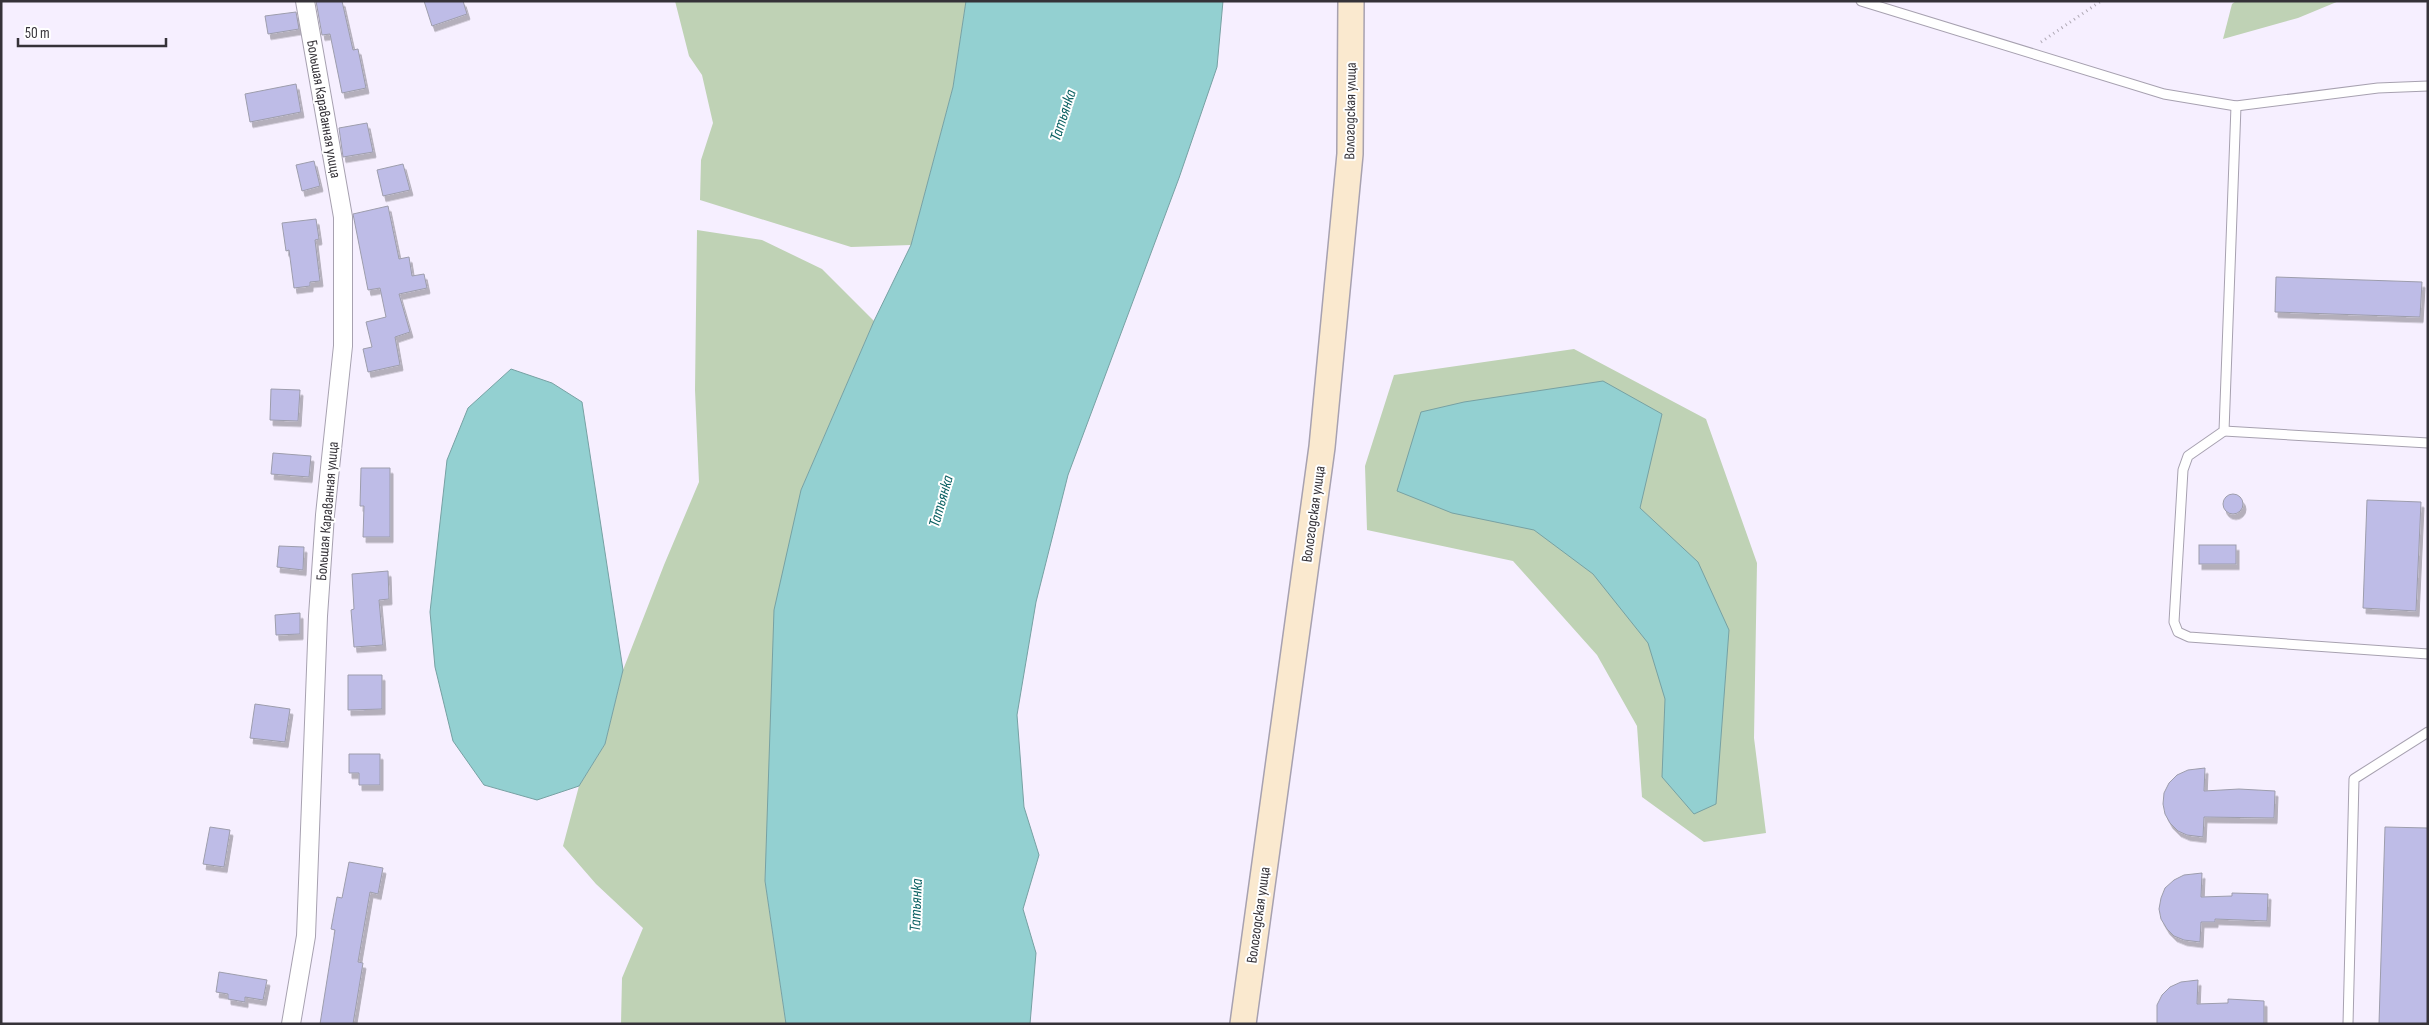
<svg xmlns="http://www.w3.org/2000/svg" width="2429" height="1025" font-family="'Sofia Sans Condensed',sans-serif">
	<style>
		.green { fill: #bfd2b5 }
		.water { fill: #93d0d1; stroke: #77a1a3 }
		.building { fill: #bebce7; stroke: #9d9dac; filter: url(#shadow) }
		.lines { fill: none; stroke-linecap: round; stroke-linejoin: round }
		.lane-casing { stroke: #a7a1b0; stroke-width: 11 }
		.street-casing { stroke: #a7a1b0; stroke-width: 20 }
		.secondary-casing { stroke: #a7a1b0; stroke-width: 28 }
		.path { stroke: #afa9b5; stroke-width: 3; stroke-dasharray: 1 4; stroke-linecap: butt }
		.lane { stroke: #fff; stroke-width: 9 }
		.street { stroke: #fff; stroke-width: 18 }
		.secondary { stroke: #fae9cf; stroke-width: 25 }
		.labels { text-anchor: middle; stroke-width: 4; stroke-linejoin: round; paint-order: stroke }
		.street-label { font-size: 15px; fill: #353238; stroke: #fff }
		.water-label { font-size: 16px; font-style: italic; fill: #0c6163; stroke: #fff }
	</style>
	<defs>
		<filter id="shadow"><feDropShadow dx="3" dy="5.5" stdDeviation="0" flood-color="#0004"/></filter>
	</defs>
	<rect width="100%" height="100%" fill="#f6efff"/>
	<g class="green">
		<path d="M675 1H966L953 87 911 245 851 247 700 200 701 160 713 123 702 75 689 56Z"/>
		<path d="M2236 1H2339L2298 18 2223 39 2232 4Z"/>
		<path d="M697 230 762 240 822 269 874 321 801 490 771 755 765 881 786 1024H621L622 978 643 928 596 884 563 846 579 786 605 744 623 670 664 565 699 482 695 390Z"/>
		<path d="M1574 349 1706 419 1757 563 1754 738 1766 833 1704 842 1642 797 1637 726 1597 655 1513 561 1367 530 1365 466 1394 375Z"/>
	</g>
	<g class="water">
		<path d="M966 1H1223L1217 67 1179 178 1068 475 1036 602 1017 715 1024 807 1039 855 1023 909 1036 953 1030 1024H786L765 881 774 610 801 490 874 321 911 245 953 87Z"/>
		<path d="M511 369 552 383 582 402 623 670 605 744 579 786 537 800 484 785 453 741 435 667 430 612 447 460 468 408Z"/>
		<path d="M1603 381 1662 414 1640 508 1698 562 1729 630 1716 804 1694 814 1662 777 1665 699 1648 643 1593 574 1534 530 1452 513 1397 491 1421 412 1464 402Z"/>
	</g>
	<g class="building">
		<path d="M316 1H342L353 50 358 49 366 88 342 93 330 34 322 35Z"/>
		<path d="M424 1H463L467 14 432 26Z"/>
		<path d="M296 12 299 29 268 34 265 16Z"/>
		<path d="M296 84 301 112 250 122 245 94Z"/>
		<path d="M367 123 373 152 343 157 339 128Z"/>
		<path d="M314 161 320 186 302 191 296 165Z"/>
		<path d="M403 164 410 190 383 196 377 170Z"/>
		<path d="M388 206 399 259 409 257 412 276 424 274 427 288 399 294 410 332 395 337 400 365 368 372 363 349 372 347 366 322 386 317 380 288 368 290 353 214Z"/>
		<path d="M316 219 319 239 315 240 320 281 310 282V286L294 288 289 250 286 251 282 223Z"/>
		<path d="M2276 277 2422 282 2420 317 2275 312Z"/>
		<path d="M271 389 300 390 298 421 270 420Z"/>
		<path d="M273 453 311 456 309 477 271 474Z"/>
		<path d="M361 468H390V537H363L364 506H360Z"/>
		<circle cx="2233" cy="504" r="10"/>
		<path d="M2367 500 2421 502 2416 611 2363 608Z"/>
		<rect x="2199" y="545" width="37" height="19"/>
		<path d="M279 546 304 547 303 570 277 567Z"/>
		<path d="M388 571 389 599 379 600 383 645 354 647 351 610 354 609 352 574Z"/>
		<path d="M300 613V634L276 635 275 615Z"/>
		<path d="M348 675H382V709L348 710Z"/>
		<path d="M255 704 290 709 285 742 250 738Z"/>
		<path d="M349 754H380V785H359V773H349Z"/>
		<path d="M2205 768 2204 791 2239 789 2275 791 2274 818 2204 817 2203 837 2187 835 2178 831 2170 823 2165 814 2163 804 2164 793 2169 783 2177 775 2188 770Z"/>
		<path d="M210 827 230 830 224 867 203 864Z"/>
		<path d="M2385 827 2428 828V1024H2379Z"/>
		<path d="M349 862 383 868 378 894 370 892 358 962 363 963 353 1024H320L335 930 331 929 337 897 342 898Z"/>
		<path d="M2202 873 2201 897 2232 896V893L2268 894 2267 921 2215 919V922H2201L2200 942 2184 940 2174 936 2167 929 2161 919 2159 909 2161 898 2165 888 2174 880 2184 875Z"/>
		<path d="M219 972 267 980 263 1000 245 997V1002L228 999V994L216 992Z"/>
		<path d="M2198 980 2197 1004 2228 1003V999L2264 1001V1024H2157V1005L2162 995 2170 987 2181 982Z"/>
	</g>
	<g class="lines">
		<defs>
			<g id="lane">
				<path d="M1861 1 2164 94 2236 106 2378 88 2428 86"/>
				<path d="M2236 106 2224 431 2188 456 2183 470 2174 622 2178 632 2189 637 2428 654"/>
				<path d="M2224 431 2428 443"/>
				<path d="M2348 1024 2354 779 2428 732"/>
			</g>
			<path id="street" d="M291 1024 306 936 318 616 325 515 343 346V217L305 1"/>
			<path id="secondary" d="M1243 1024 1322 447 1350 154 1351 1"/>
		</defs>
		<use href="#lane" class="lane-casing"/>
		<use href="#street" class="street-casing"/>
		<use href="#secondary" class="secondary-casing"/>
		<path class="path" d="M2041 42 2101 1"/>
		<use href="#lane" class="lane"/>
		<use href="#street" class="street"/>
		<use href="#secondary" class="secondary"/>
	</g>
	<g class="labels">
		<g class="street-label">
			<text transform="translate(324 109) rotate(80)" y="5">Большая Караванная улица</text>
			<text transform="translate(1350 111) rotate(-89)" y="5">Вологодская улица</text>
			<text transform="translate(327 511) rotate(-85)" y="5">Большая Караванная улица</text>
			<text transform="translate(1313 514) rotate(-82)" y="5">Вологодская улица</text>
			<text transform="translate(1258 915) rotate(-82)" y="5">Вологодская улица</text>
		</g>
		<g class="water-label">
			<text transform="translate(1062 115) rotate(-72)" y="6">Татьянка</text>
			<text transform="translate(940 501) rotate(-74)" y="6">Татьянка</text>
			<text transform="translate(915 905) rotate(-88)" y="6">Татьянка</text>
		</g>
	</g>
	<rect width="2429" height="1025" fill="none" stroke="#353238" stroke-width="5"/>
	<path d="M18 38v8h148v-8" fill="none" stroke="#353238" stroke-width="2.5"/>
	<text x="25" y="38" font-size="15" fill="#353238" stroke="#ffffff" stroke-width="4" paint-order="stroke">50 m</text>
</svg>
